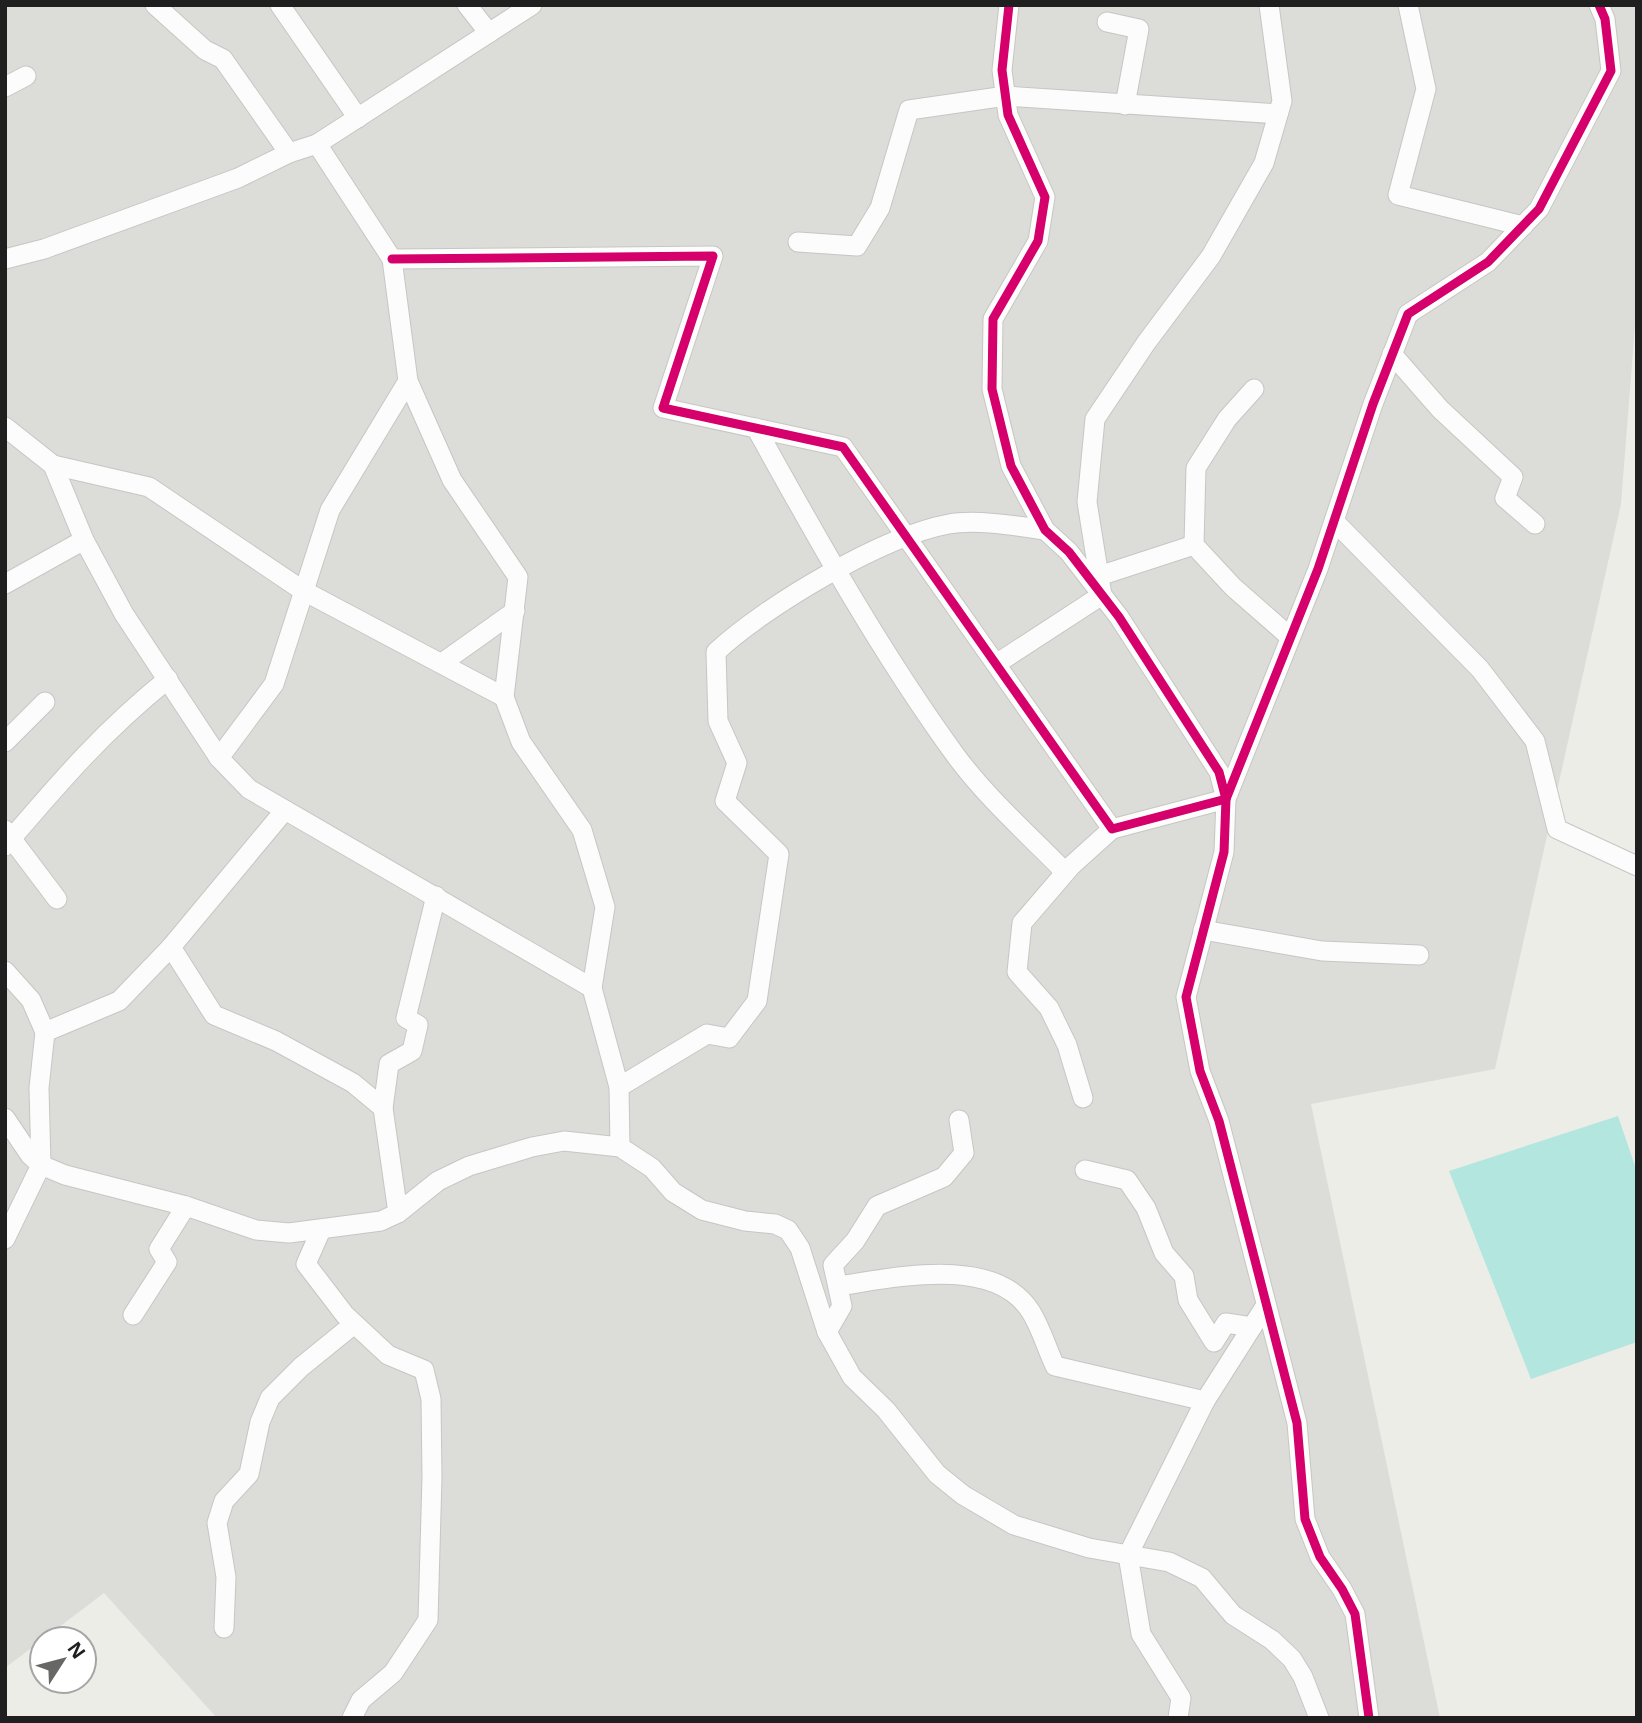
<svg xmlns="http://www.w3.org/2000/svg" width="1642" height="1723" font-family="'Open Sans',sans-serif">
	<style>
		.residential { fill: #dcdcd9 }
		.pitch { fill: #b2e6de }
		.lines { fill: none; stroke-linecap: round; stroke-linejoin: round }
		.minor-casing { stroke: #c6c6c4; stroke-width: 21 }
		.minor { stroke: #fcfcfc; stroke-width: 19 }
		.cycleway-casing { stroke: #fff; stroke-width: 13 }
		.cycleway { stroke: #d6006c; stroke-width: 9 }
	</style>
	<rect width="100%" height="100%" fill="#edede8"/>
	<path class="residential" d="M5 5H1637V300L1621 504 1495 1069 1311 1104 1440 1718H217L104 1593 5 1668Z"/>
	<path class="pitch" d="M1618 1116 1637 1172V1342L1531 1379 1449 1171Z"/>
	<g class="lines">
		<defs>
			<g id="minor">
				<path d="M155 5 205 50 223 59 289 153"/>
				<path d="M280 5 358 118"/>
				<path d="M467 5 489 33"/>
				<path d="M1009 5 1002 70 1008 115 1045 197 1038 241 993 319 992 389 1011 466 1045 530 1069 552 1119 617 1219 772 1226 799 1224 852 1186 997 1200 1071 1219 1121 1297 1423 1305 1519 1320 1557 1342 1589 1355 1614 1369 1718"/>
				<path d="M1408 5 1426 89 1398 195 1523 226"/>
				<path d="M1107 22 1139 29 1125 105"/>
				<path d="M5 87 26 76"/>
				<path d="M317 144 392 259 408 381 452 480 518 577 504 697 521 742 582 830 605 907 592 988"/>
				<path d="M798 242 857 246 880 208 909 110 1006 96 1278 114"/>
				<path d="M5 259 44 249 238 178 289 153 317 144 532 5"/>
				<path d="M392 259 713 256 663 408 843 447 1112 829 1226 799 1318 569 1373 404 1408 314 1488 262 1539 209 1611 71 1605 19 1599 5"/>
				<path d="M1392 354 1440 409 1513 477 1505 498 1535 524"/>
				<path d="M1254 389 1227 419 1196 468 1194 545 1233 587 1290 637"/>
				<path d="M5 427 53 465 84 540 124 614 219 758 249 789 592 988 619 1087 620 1147"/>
				<path d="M756 428C818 540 881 653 956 756 988 799 1028 834 1065 872"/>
				<path d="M53 465 149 487 302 590 504 697"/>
				<path d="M1334 521 1480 669 1535 741 1557 829 1637 866"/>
				<path d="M1099 576 1194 545"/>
				<path d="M5 584 84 540"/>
				<path d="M442 663 515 611"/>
				<path d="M996 664 1102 595 1087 502 1095 419 1146 343 1211 256 1264 163 1282 101 1269 5"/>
				<path d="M5 742 45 702"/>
				<path d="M219 758 274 684 330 510 408 381"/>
				<path d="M5 830 57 899"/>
				<path d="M5 846C59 783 102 732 168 679"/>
				<path d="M1203 930 1322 951 1419 955"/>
				<path d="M171 947 214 1015 276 1041 353 1083 383 1108 398 1213"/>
				<path d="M5 971 31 1000 45 1032 39 1088 41 1165 5 1239"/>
				<path d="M45 1032 119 1001 171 947 285 810"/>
				<path d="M619 1087 707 1034 729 1038 757 1001 779 854 725 801 737 763 718 721 716 652C765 606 883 536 949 524 975 519 1018 526 1045 530"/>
				<path d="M1083 1098 1067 1045 1049 1008 1017 972 1022 923 1071 866 1112 829"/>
				<path d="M383 1108 389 1064 412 1051 418 1025 406 1018 436 896"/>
				<path d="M5 1118 30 1155 41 1165 65 1175 186 1206 256 1230 289 1233 381 1221 398 1213 438 1181 469 1166 532 1147 564 1141 620 1147 652 1168 673 1192 702 1210 745 1221 775 1224 788 1230 800 1248 827 1332 852 1377 886 1410 937 1474 963 1495 1014 1525 1089 1548 1169 1562 1202 1578 1233 1615 1272 1640 1292 1659 1303 1677 1319 1718"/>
				<path d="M1085 1170 1127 1180 1146 1208 1164 1253 1184 1276 1188 1300 1214 1342 1226 1323 1252 1327"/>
				<path d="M321 1230 306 1264 345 1315 388 1355 424 1370 431 1399 432 1477 428 1620 393 1673 361 1700 352 1718"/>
				<path d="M838 1286C893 1278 995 1254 1031 1312 1041 1328 1047 1349 1055 1366L1205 1401"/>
				<path d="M133 1315 167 1262 159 1249 186 1206"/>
				<path d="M827 1332 842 1306 833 1265 855 1241 877 1206 944 1177 964 1153 959 1120"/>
				<path d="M224 1628 226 1577 217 1523 224 1501 249 1474 260 1422 270 1398 301 1367 354 1324"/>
				<path d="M1178 1718 1181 1698 1141 1634 1128 1555 1205 1401 1266 1305"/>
			</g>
		</defs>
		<use href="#minor" class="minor-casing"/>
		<use href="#minor" class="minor"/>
		<defs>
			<g id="cycleway">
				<path d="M1009 5 1002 70 1008 115 1045 197 1038 241 993 319 992 389 1011 466 1045 530 1069 552 1119 617 1219 772 1226 799 1224 852 1186 997 1200 1071 1219 1121 1297 1423 1305 1519 1320 1557 1342 1589 1355 1614 1369 1718"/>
				<path d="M392 259 713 256 663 408 843 447 1112 829 1226 799 1318 569 1373 404 1408 314 1488 262 1539 209 1611 71 1605 19 1599 5"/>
			</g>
		</defs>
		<use href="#cycleway" class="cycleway-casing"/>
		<use href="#cycleway" class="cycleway"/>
	</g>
	<rect width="1642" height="1723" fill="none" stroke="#1f1f1f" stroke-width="14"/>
	<g transform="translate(63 1660) rotate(54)"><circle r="33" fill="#ffffff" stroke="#a5a5a5" stroke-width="2"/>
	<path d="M0-5L12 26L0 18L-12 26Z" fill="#676765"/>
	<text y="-10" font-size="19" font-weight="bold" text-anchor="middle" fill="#1f1f1f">N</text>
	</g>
</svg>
